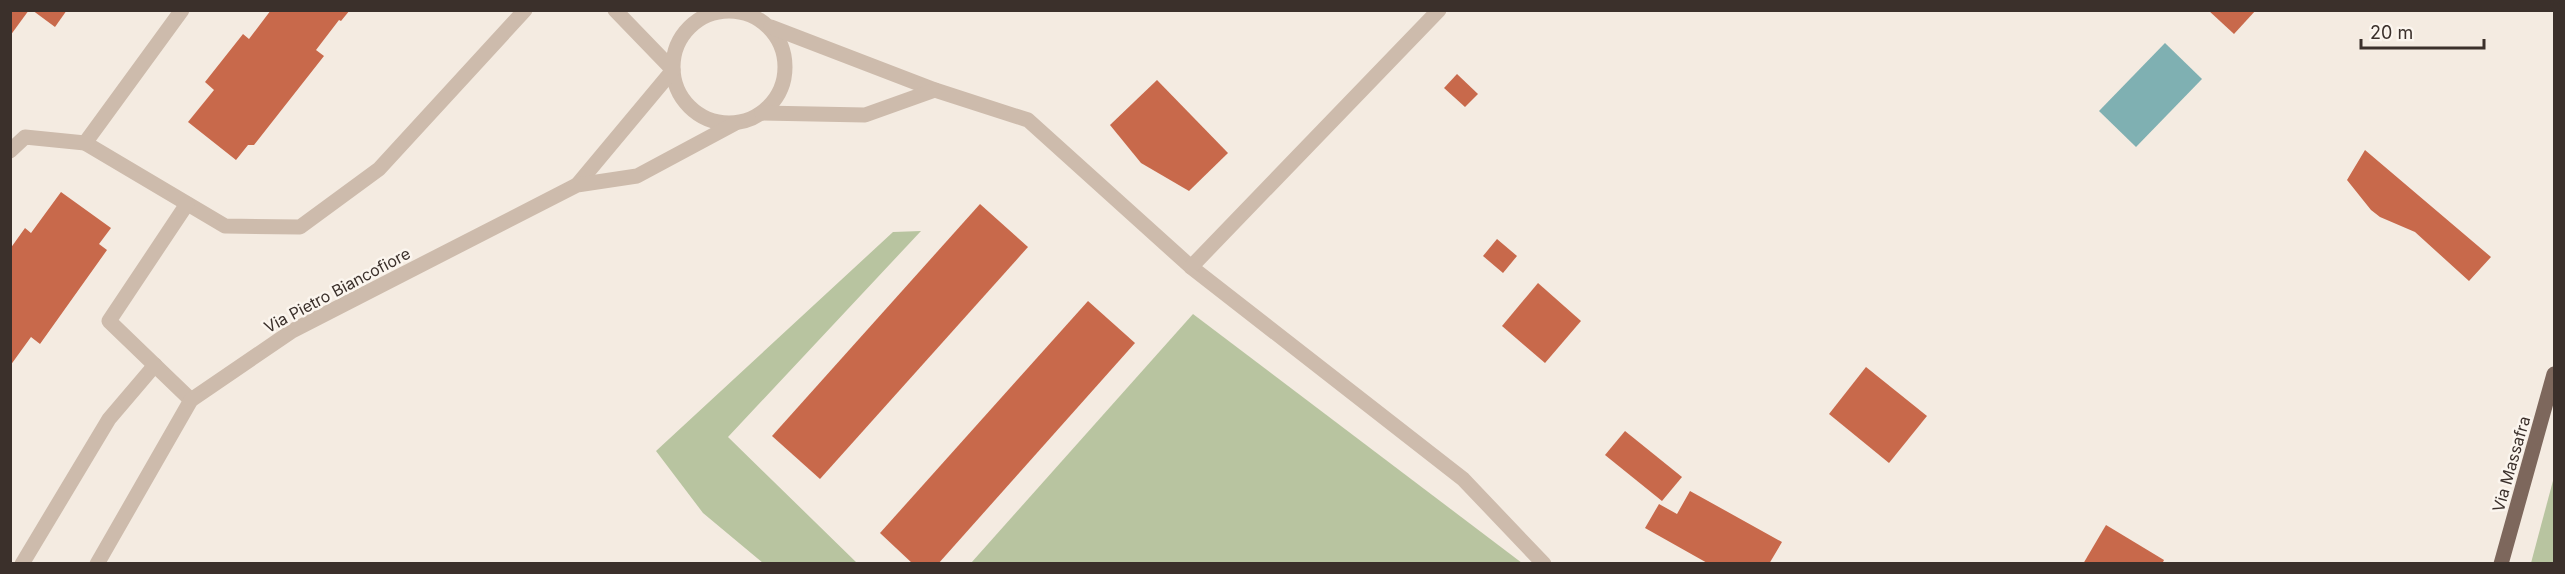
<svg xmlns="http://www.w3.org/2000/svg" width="2565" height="574" font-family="Inter,sans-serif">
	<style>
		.green { fill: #b8c4a0 }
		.water { fill: #7fb0b2 }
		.building { fill: #c8694b }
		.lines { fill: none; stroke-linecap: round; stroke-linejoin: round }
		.lane { stroke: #cdbbac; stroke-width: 15 }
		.street { stroke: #cdbbac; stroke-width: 15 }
		.primary { stroke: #7d675c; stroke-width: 15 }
		.labels { text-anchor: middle; stroke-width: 5; stroke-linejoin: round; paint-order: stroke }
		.street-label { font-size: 16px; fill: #3b302b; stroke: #fbf5ee }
	</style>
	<rect width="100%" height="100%" fill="#f4ebe1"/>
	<g class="green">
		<path d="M921 231 728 437 857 563H763L703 513 656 451 893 232Z"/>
		<path d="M1193 314 1522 563H971Z"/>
		<path d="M2554 477V563H2531Z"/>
	</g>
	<path class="water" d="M2165 43 2202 79 2136 147 2099 111Z"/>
	<g class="building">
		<path d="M10 10H29L10 36Z"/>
		<path d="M32 10H67L55 27Z"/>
		<path d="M271 10H350L341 21 339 20 316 50 324 56 254 145H248L236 160 188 122 214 90 205 82 243 34 249 39Z"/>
		<path d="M2208 10H2256L2234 34Z"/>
		<path d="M1457 74 1478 94 1465 107 1444 88Z"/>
		<path d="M1157 80 1228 153 1189 191 1141 163 1110 125Z"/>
		<path d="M2365 150 2491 257 2469 281 2415 232 2380 217 2371 210 2347 180Z"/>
		<path d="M61 192 111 228 99 244 107 250 40 344 31 337 10 366V249L25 228 31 233Z"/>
		<path d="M980 204 1028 247 820 479 772 436Z"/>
		<path d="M1497 239 1517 256 1503 273 1483 256Z"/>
		<path d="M1538 283 1581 321 1545 363 1502 326Z"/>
		<path d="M1088 301 1135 343 938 564H913L880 533Z"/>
		<path d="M1866 367 1927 416 1889 463 1829 414Z"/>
		<path d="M1625 431 1682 477 1662 501 1605 455Z"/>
		<path d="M1690 491 1782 542 1769 564H1709L1645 528 1659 504 1677 514Z"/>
		<path d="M2106 525 2164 560 2162 564H2083Z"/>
	</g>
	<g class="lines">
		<path class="lane" d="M22 564 109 419 155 365"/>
		<g class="street">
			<circle cx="729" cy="67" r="56"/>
			<path d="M771 27 935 90 1028 120 1191 267 1463 479 1544 564"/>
			<path d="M762 113 865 115 935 90"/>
			<path d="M85 143 225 226 300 227 379 169 525 10"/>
			<path d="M10 151 25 137 85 143 182 10"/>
			<path d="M577 185 673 70 615 10"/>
			<path d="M187 204 109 321 191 400"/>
			<path d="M1191 267 1439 10"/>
			<path d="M97 564 191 400 292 331 577 185 637 176 734 124"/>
		</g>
		<path class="primary" d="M2501 564 2554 374"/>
	</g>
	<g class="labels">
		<g class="street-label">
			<text transform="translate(337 290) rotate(-28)" y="6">Via Pietro Biancofiore</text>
			<text transform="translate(2511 464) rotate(-74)" y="6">Via Massafra</text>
		</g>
	</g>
	<rect width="2565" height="574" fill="none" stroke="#3b302b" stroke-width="24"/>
	<path d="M2361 39v9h123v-9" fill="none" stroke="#3b302b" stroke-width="3"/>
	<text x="2370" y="39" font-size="18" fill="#3b302b" stroke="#fbf5ee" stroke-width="4.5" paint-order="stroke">20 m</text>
</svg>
